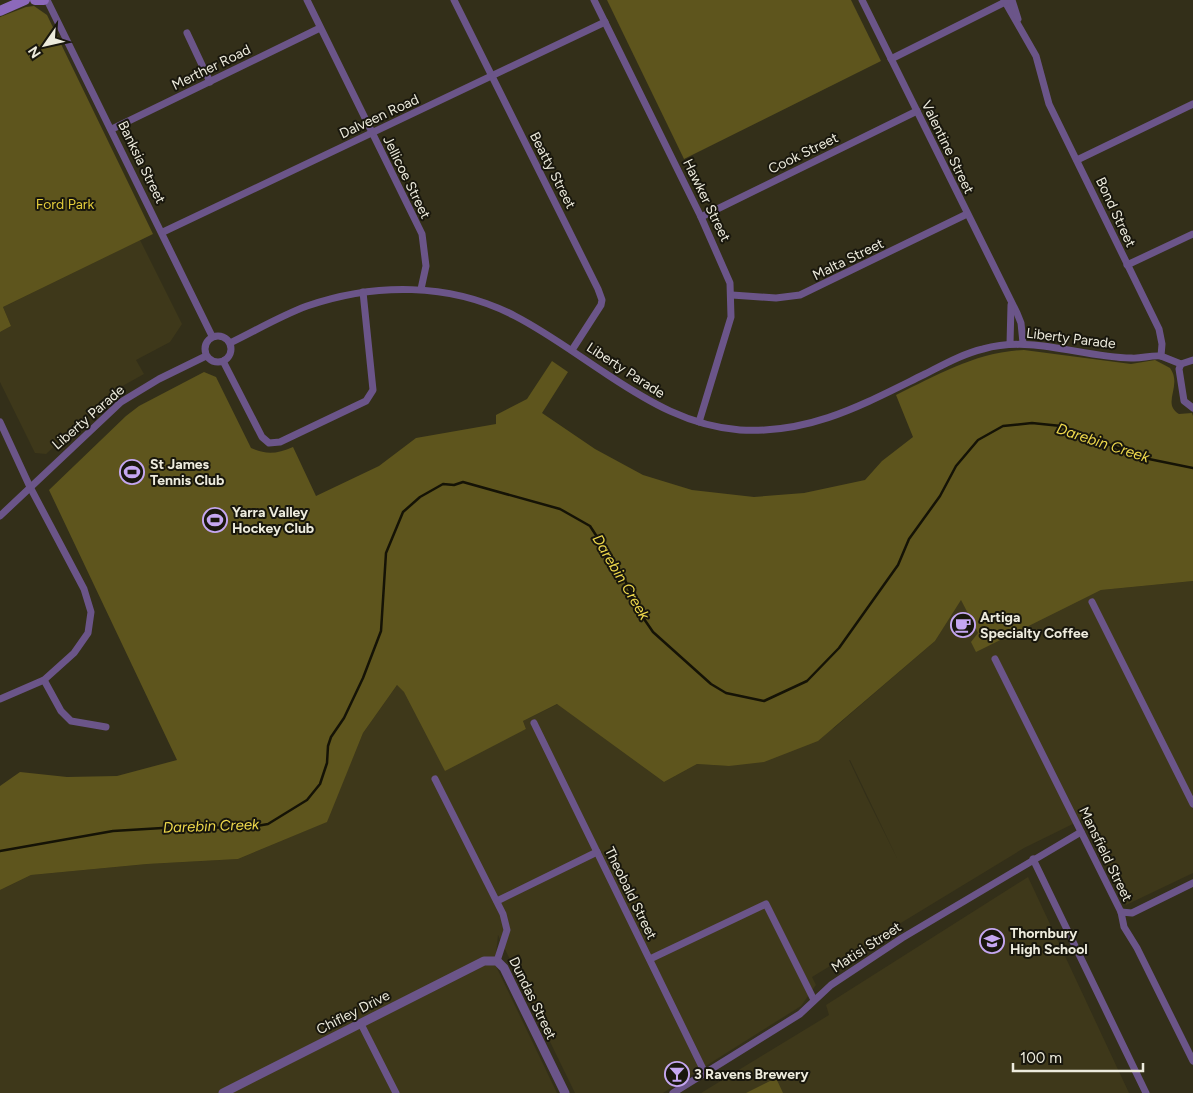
<svg xmlns="http://www.w3.org/2000/svg" width="1193" height="1093" font-family="Figtree,sans-serif">
	<style>
		.built { fill: #3e381a; fill-rule: evenodd }
		.green { fill: #5e551d }
		.lines { fill: none; stroke-linecap: round; stroke-linejoin: round }
		.stream { stroke: #151306; stroke-width: 2.5 }
		.minor { stroke: #6b5589; stroke-width: 7 }
		.tertiary { stroke: #6b5589; stroke-width: 9 }
		.secondary { stroke: #8c69bb; stroke-width: 10 }
		.labels { text-anchor: middle; stroke-width: 4; stroke-linejoin: round; paint-order: stroke }
		.street-label { font-size: 14px; fill: #edebdd; stroke: #19170d }
		.park-label { font-size: 14px; fill: #e3cc3b; stroke: #19170d }
		.poi-label { font-size: 14px; font-weight: bold; fill: #edebdd; stroke: #19170d; text-anchor: start }
		.water-label { font-size: 15px; font-style: italic; fill: #efd94c; stroke: #19170d }
	</style>
	<rect width="100%" height="100%" fill="#332f19"/>
	<g class="built">
		<path d="M140 240 182 324 170 342 136 360 144 374 117 389 46 454 35 453 0 382V332L11 326 3 307Z"/>
		<path d="M1193 581V873L1126 905 1083 819 1024 848 812 977 816 985 801 1006 663 1093H575L498 935 495 964 557 1093H0V890L31 875 147 864 238 859 326 822 363 733 397 685 404 692 522 731 526 729 523 721 558 704 664 782 697 764 729 766 834 728 935 641 961 599 978 633 1079 600 1101 590ZM849 760H850L898 860 867 798Z"/>
		<path d="M1028 877 1129 1093H701L829 1015 826 1005Z"/>
	</g>
	<g class="green">
		<path d="M607 0H851L881 61 684 159Z"/>
		<path d="M34 6 47 15 153 234 3 307 11 326 0 332V17L26 7Z"/>
		<path d="M1024 350 1131 364 1155 360 1170 368C1183 386 1161 403 1179 414L1192 413 1193 416V581L1101 590 976 652 971 642 978 633 961 600 935 641 818 741 764 762 729 766 697 764 664 782 557 704 523 721 526 729 445 771 404 692 397 685 363 733 327 822 238 859 147 864 31 875 0 890V786L20 772 67 777 117 776 177 760 49 490 126 416 139 406 204 372 216 377 251 448C266 455 277 454 293 447L316 496 379 466 416 438 496 424V415L527 399 552 361 568 372 542 413 595 449 643 475 692 490 754 497 804 493 865 480 882 461 913 437 896 395C938 375 976 352 1024 350Z"/>
		<path d="M776 1078 783 1093H746Z"/>
	</g>
	<g class="lines">
		<path class="stream" d="M0 851 113 831 179 827 245 828 268 824 307 800 320 784 327 763 328 746 331 737 344 718 363 678 381 631 386 553 403 512 420 497 443 484 454 485 463 482 560 509 590 526 625 580 642 616 653 632 711 684 726 693 764 701 807 681 839 648 898 565 909 539 940 496 956 466 978 440 1003 426 1032 423 1061 426 1144 458 1193 468"/>
		<g class="minor">
			<path d="M47 0 212 336"/>
			<path d="M307 0 422 234 426 266 421 289"/>
			<path d="M454 0 598 289 602 300 601 305 572 350"/>
			<path d="M594 0 701 217 730 283 731 317 699 422"/>
			<path d="M862 0 1017 313 1021 323 1023 343"/>
			<path d="M1004 0 1036 56 1049 104 1159 329 1162 344 1161 356 1181 364 1179 369 1184 401 1193 408"/>
			<path d="M1012 0 1018 19"/>
			<path d="M187 33 210 82"/>
			<path d="M891 59 1009 0"/>
			<path d="M112 129 320 28"/>
			<path d="M1077 160 1193 104"/>
			<path d="M701 217 917 111"/>
			<path d="M163 232 605 22"/>
			<path d="M1127 265 1193 234"/>
			<path d="M732 295 776 298 800 295 967 214"/>
			<circle cx="218" cy="349" r="13"/>
			<path d="M230 343C255 331 280 316 307 306 374 283 450 282 515 316 548 333 577 355 608 375 649 402 689 426 740 430 810 434 862 405 923 375 943 365 962 354 983 349 1034 335 1080 357 1131 358 1141 359 1150 355 1161 356"/>
			<path d="M1010 344 1011 305"/>
			<path d="M223 361 262 437 269 443 280 442 366 401 373 390 363 292"/>
			<path d="M1181 364 1193 360"/>
			<path d="M0 422 30 487 84 589 91 612 88 633 74 653 44 680 0 699"/>
			<path d="M0 516 121 402 159 379 206 356"/>
			<path d="M1092 602 1193 804"/>
			<path d="M995 659 1121 912 1124 927 1137 948 1193 1061"/>
			<path d="M44 680 61 711 71 721 106 727"/>
			<path d="M534 723 705 1073"/>
			<path d="M435 779 503 914 507 930 497 961"/>
			<path d="M1033 859 1146 1093"/>
			<path d="M497 901 597 852"/>
			<path d="M1121 912 1132 913 1193 883"/>
			<path d="M650 959 766 904 814 1000"/>
			<path d="M361 1024 396 1093"/>
			<path d="M673 1093 800 1014 831 985 902 938 1081 832"/>
		</g>
		<path class="tertiary" d="M223 1093 484 961H497L504 968 565 1093"/>
		<g class="secondary">
			<path d="M35 0H44"/>
			<path d="M0 11 25 0"/>
		</g>
	</g>
	<defs>
		<symbol id="stadium-ring" viewBox="-11 -11 22 22"><circle r="9.5" fill="#19170d" stroke="#c5a7f1" stroke-width="1.5"/><path d="M0-5a6.5 5 0 1 0 0 10a6.5 5 0 1 0 0-10ZM-3.5-1.8h7v3.6h-7Z" fill="#c5a7f1"/></symbol>
		<symbol id="cafe-ring" viewBox="-11 -11 22 22"><circle r="9.5" fill="#19170d" stroke="#c5a7f1" stroke-width="1.5"/><path d="M-5.5-4.5H6V0H3Q3 3.5 0 3.5H-2.5Q-5.5 3.5-5.5 0ZM3-3.2v2h1.7v-2ZM-6 4.5H4V6H-6Z" fill="#c5a7f1"/></symbol>
		<symbol id="school-ring" viewBox="-11 -11 22 22"><circle r="9.5" fill="#19170d" stroke="#c5a7f1" stroke-width="1.5"/><path d="M0-5L7-2L0 1L-7-2ZM-4 1L0 2.5L4 1V4Q0 6-4 4Z" fill="#c5a7f1"/></symbol>
		<symbol id="bar-ring" viewBox="-11 -11 22 22"><circle r="9.5" fill="#19170d" stroke="#c5a7f1" stroke-width="1.5"/><path d="M-6-5H6L.8 .8V4.5H3.5V6h-7V4.5H-.8V.8Z" fill="#c5a7f1"/></symbol>
	</defs>
	<g fill-rule="evenodd">
		<use href="#stadium-ring" x="118" y="458" width="28" height="28"/>
		<use href="#stadium-ring" x="201" y="506" width="28" height="28"/>
		<use href="#cafe-ring" x="949" y="611" width="28" height="28"/>
		<use href="#school-ring" x="978" y="927" width="28" height="28"/>
		<use href="#bar-ring" x="663" y="1060" width="28" height="28"/>
	</g>
	<g class="labels">
		<g class="street-label">
			<text transform="translate(211 67) rotate(-26)" y="5">Merther Road</text>
			<text transform="translate(379 116) rotate(-25)" y="5">Dalveen Road</text>
			<text transform="translate(948 147) rotate(64)" y="5">Valentine Street</text>
			<text transform="translate(803 153) rotate(-26)" y="5">Cook Street</text>
			<text transform="translate(142 162) rotate(64)" y="5">Banksia Street</text>
			<text transform="translate(553 170) rotate(63)" y="5">Beatty Street</text>
			<text transform="translate(407 177) rotate(64)" y="5">Jellicoe Street</text>
			<text transform="translate(707 200) rotate(64)" y="5">Hawker Street</text>
			<text transform="translate(1116 212) rotate(65)" y="5">Bond Street</text>
			<text transform="translate(848 259) rotate(-26)" y="5">Malta Street</text>
			<text transform="translate(1071 338) rotate(7)" y="5">Liberty Parade</text>
			<text transform="translate(626 370) rotate(33)" y="5">Liberty Parade</text>
			<text transform="translate(88 417) rotate(-41)" y="5">Liberty Parade</text>
			<text transform="translate(1106 854) rotate(64)" y="5">Mansfield Street</text>
			<text transform="translate(631 893) rotate(64)" y="5">Theobald Street</text>
			<text transform="translate(866 947) rotate(-33)" y="5">Matisi Street</text>
			<text transform="translate(533 998) rotate(64)" y="5">Dundas Street</text>
			<text transform="translate(353 1012) rotate(-27)" y="5">Chifley Drive</text>
		</g>
		<g class="park-label">
			<text x="65" y="209">Ford Park</text>
		</g>
		<g class="poi-label">
			<text x="150" y="469">St James<tspan x="150" dy="16">Tennis Club</tspan></text>
			<text x="232" y="517">Yarra Valley<tspan x="232" dy="16">Hockey Club</tspan></text>
			<text x="980" y="622">Artiga<tspan x="980" dy="16">Specialty Coffee</tspan></text>
			<text x="1010" y="938">Thornbury<tspan x="1010" dy="16">High School</tspan></text>
			<text x="694" y="1079">3 Ravens Brewery</text>
		</g>
		<g class="water-label">
			<text transform="translate(1103 443) rotate(18)" y="5">Darebin Creek</text>
			<text transform="translate(621 577) rotate(59)" y="5">Darebin Creek</text>
			<text transform="translate(211 826) rotate(-2)" y="5">Darebin Creek</text>
		</g>
	</g>
	<g transform="translate(45 45) rotate(236)" stroke="#19170d" stroke-width="4" paint-order="stroke">
	<path d="M0-4L9 19L0 12L-9 19Z" fill="#edebdd"/>
	<text y="-8" font-size="14" font-weight="bold" text-anchor="middle" fill="#edebdd">N</text>
	</g>
	<path d="M1013 1063v8h130v-8" fill="none" stroke="#edebdd" stroke-width="2.5"/>
	<text x="1020" y="1063" font-size="15" fill="#edebdd" stroke="#19170d" stroke-width="4" paint-order="stroke">100 m</text>
</svg>
